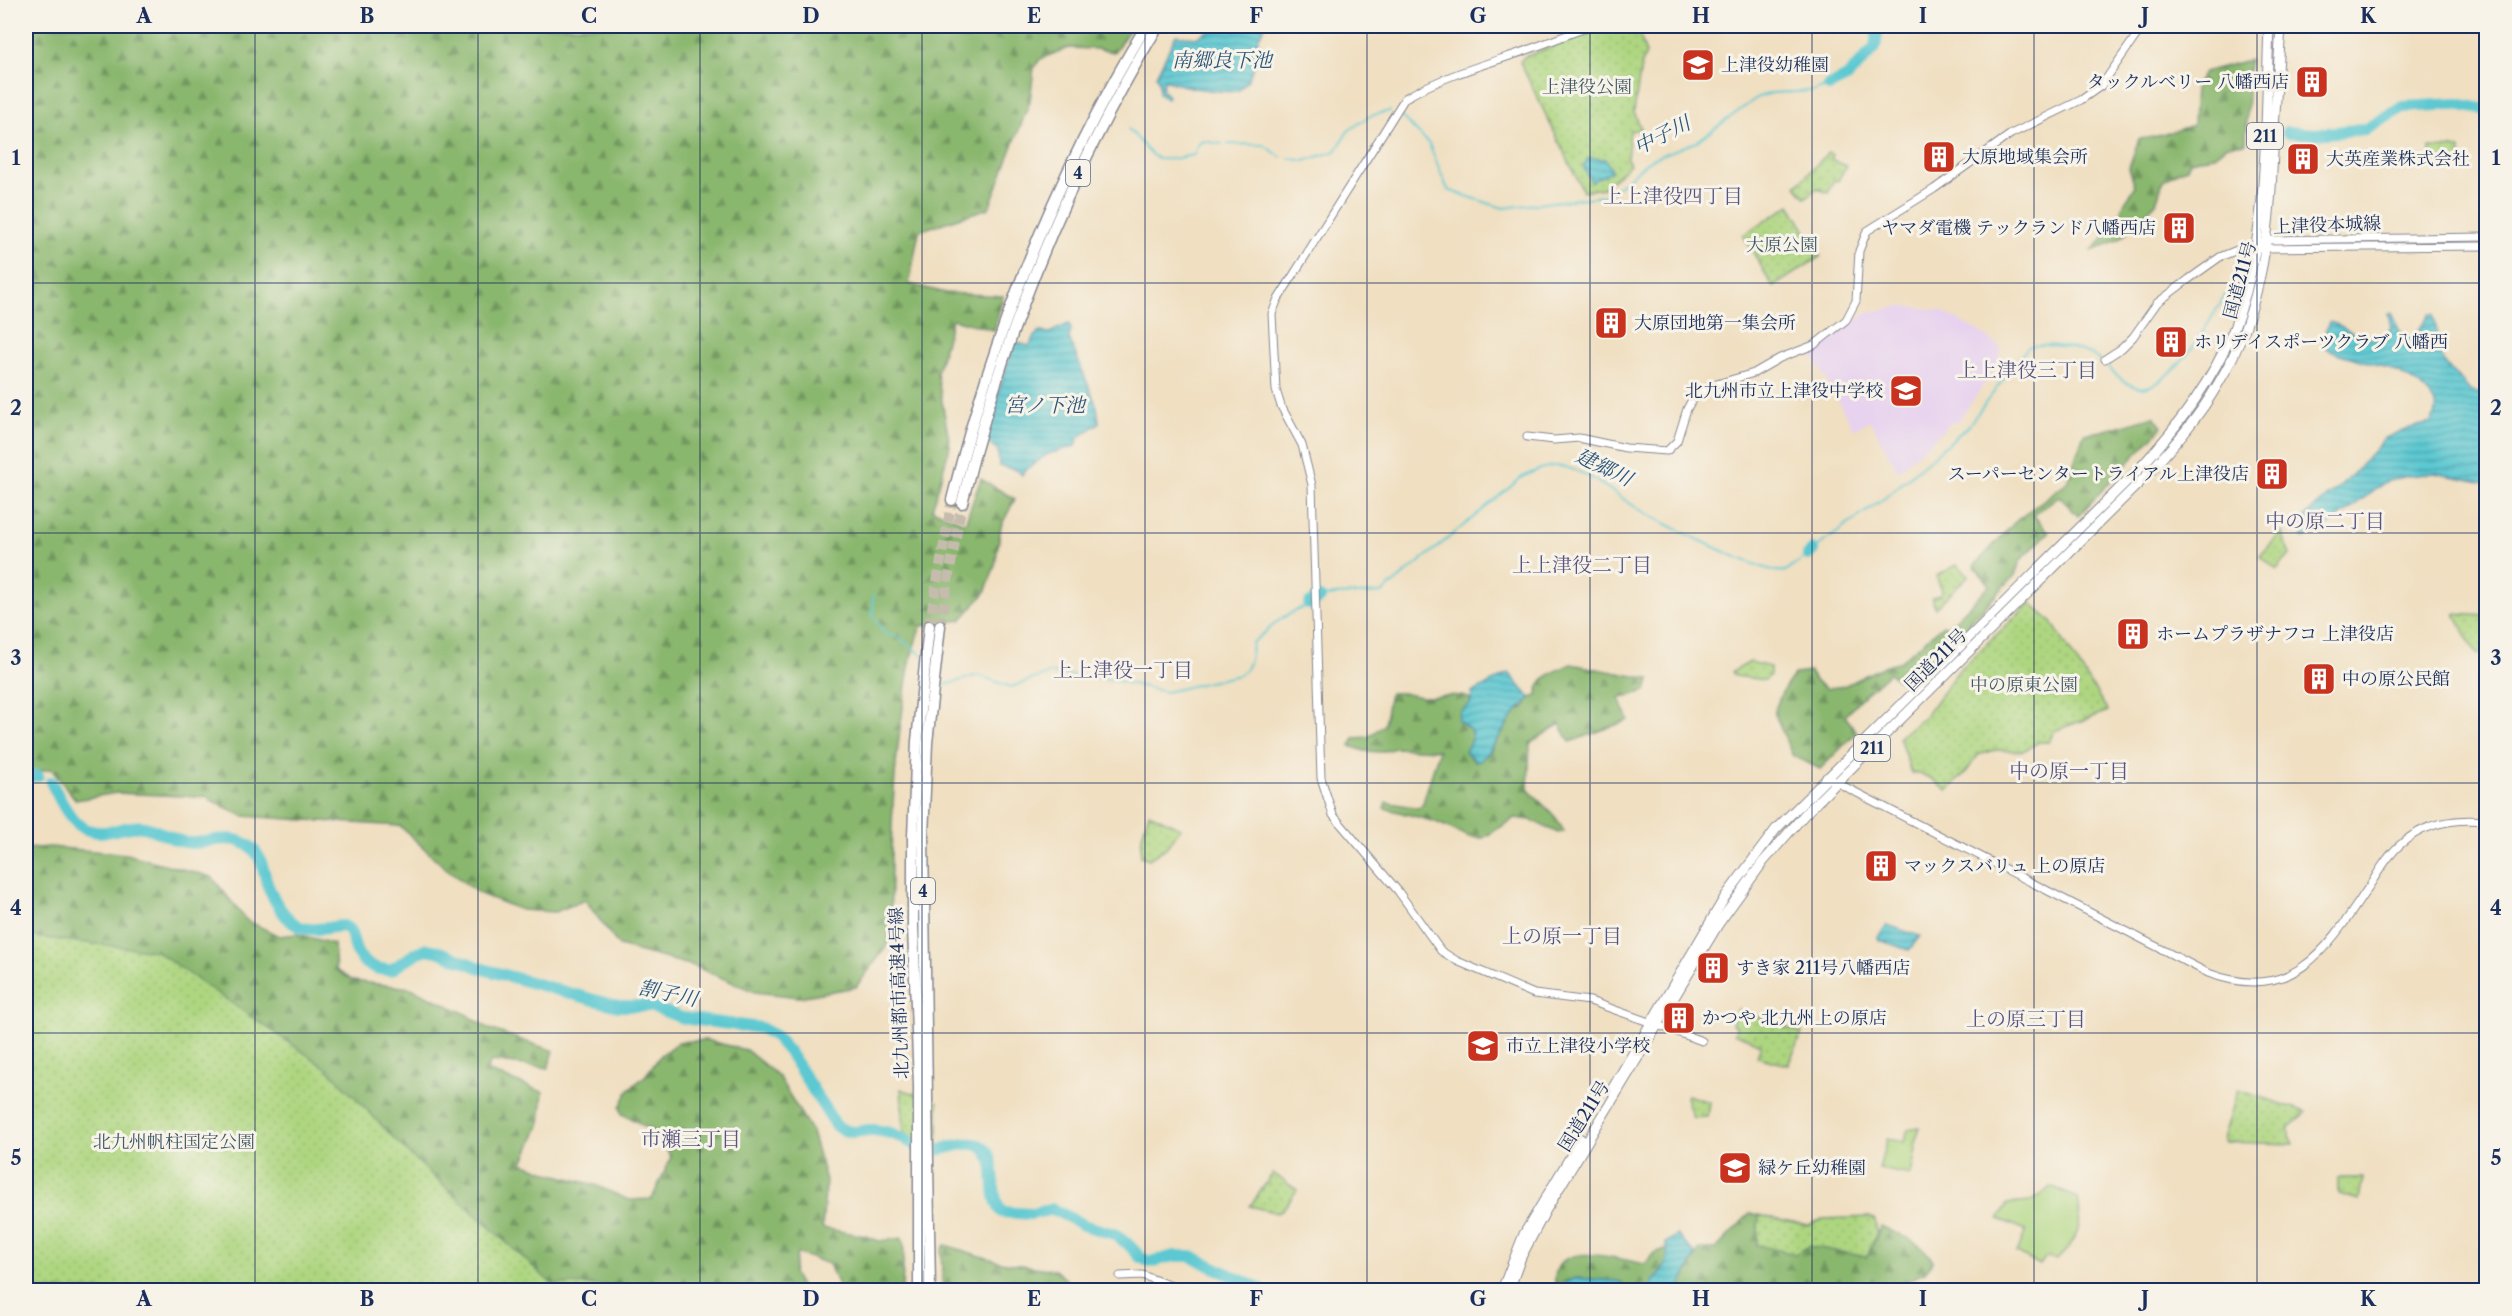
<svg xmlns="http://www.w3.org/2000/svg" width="2512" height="1316" font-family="'Libre Caslon Text','Noto Serif JP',serif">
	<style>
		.built { fill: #e7d2ef }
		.grass { fill: #aed680; stroke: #64826f; stroke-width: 1.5 }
		.forest { fill: url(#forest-firs); stroke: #527366; stroke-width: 1.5 }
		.park { fill: url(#park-dots); stroke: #64826f; stroke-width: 1.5 }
		.water { fill: url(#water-rules); stroke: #3b7c98; stroke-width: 1.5 }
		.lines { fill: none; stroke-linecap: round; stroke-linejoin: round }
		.stream { stroke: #5bc8d1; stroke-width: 2 }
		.river { stroke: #5bc8d1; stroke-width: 12 }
		.motorway-tunnel { stroke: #c5bcad; stroke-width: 10; stroke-dasharray: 10 5; stroke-linecap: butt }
		.tertiary-casing { stroke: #868790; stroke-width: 9 }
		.trunk-casing { stroke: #868790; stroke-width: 11 }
		.motorway-casing { stroke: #868790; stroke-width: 13 }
		.tertiary { stroke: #fff; stroke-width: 7 }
		.trunk { stroke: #fff; stroke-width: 9 }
		.motorway { stroke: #fff; stroke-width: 10 }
		.grid { fill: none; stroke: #1b2f5e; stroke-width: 1.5; stroke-opacity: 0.55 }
		.labels { text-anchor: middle; stroke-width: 6; stroke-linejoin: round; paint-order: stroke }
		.shield { fill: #f7f3e8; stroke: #5d6a87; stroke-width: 1.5 }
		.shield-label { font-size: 16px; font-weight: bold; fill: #1b2f5e }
		.poi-label { font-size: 18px; fill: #1b2f5e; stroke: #f7f3e8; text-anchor: start }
		.park-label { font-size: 18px; fill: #405966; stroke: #f7f3e8 }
		.street-label { font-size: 18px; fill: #1b2f5e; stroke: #f7f3e8 }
		.water-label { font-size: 20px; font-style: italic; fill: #2b557b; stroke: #f7f3e8 }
		.neighbourhood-label { font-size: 20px; fill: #585481; stroke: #f7f3e8 }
		.neatline { fill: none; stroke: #1b2f5e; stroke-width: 2 }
		.grid-label { font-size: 20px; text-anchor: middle; font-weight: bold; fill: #1b2f5e }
	</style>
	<defs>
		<pattern id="forest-firs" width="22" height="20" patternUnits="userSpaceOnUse" patternTransform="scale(1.5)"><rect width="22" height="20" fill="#8ab76e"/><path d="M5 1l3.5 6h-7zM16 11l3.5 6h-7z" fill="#70955e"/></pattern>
		<pattern id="park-dots" width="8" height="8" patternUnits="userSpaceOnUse" patternTransform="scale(1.5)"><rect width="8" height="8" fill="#aed680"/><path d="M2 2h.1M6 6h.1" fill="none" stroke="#95b871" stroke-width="1.8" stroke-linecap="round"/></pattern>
		<pattern id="water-rules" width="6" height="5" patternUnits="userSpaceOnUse" patternTransform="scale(1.5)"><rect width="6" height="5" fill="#5bc8d1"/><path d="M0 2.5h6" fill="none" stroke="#4aa3ad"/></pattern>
	</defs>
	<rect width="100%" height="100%" fill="#f7f3e8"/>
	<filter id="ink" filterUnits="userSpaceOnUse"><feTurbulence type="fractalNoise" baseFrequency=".0167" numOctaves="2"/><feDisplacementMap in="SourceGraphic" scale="12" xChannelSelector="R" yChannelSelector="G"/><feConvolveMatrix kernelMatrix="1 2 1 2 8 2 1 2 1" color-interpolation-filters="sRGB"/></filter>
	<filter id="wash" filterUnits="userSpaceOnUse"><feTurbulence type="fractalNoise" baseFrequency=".008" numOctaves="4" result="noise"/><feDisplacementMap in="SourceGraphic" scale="24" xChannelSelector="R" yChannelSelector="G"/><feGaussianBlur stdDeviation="1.35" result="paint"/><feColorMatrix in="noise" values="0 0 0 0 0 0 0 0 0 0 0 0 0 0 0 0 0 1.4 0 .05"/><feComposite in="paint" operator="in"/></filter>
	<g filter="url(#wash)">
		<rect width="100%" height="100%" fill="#f0dfc1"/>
		<path class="built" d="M1902 306 1940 310 1981 333 2001 348 1999 363 1959 420 1951 423 1898 471 1870 420 1854 429 1810 352 1842 328 1868 313Z"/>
		<g class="grass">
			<path d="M1920 1127 1914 1146 1916 1149 1911 1175 1879 1169 1887 1139 1904 1142 1908 1129Z"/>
			<path d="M2051 1187 2078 1198C2083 1227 2078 1239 2057 1260L2046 1257 2039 1265 2017 1253 2026 1230 1999 1219 2007 1204 2031 1202Z"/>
		</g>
		<g class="forest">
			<path d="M26 26H1132L1114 52 1097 49 1068 48 1040 59 1034 68 1030 101 989 208 919 231 909 284 946 293 1003 296 994 330 952 319 937 373 950 446 932 509 965 523 981 479 1015 499 1001 526 995 565 985 593 961 620 921 626C909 656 906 683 902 716 891 789 890 859 891 933L887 946 856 987 799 997 755 992 694 966 619 946 585 900 555 912 521 910 478 893 443 866 400 826 243 816 205 797 116 793 76 800 51 769 26 773Z"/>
			<path d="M2249 60 2246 143 2228 145 2215 155 2190 161 2187 168 2177 172 2163 181 2156 203 2120 239 2091 251 2114 228 2125 202 2135 187 2129 167 2139 139C2158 138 2175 130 2193 125L2195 87 2204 72Z"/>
			<path d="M2154 416 2162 427 2078 516 2059 496 2033 515 2049 532 2020 561 2015 575 1908 687 1889 673 1860 699 1845 716 1857 732 1820 769 1792 755 1774 712 1783 690 1795 674 1810 672 1816 682 1827 689 1846 685 1884 666 1901 661 1943 625 1948 627 1990 585 1974 566 2016 521 2067 482 2084 434 2102 431Z"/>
			<path d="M1571 664 1650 679 1646 691 1619 698 1629 720 1570 742 1560 724 1530 743 1528 789C1540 804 1557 813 1564 832L1558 833 1531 820 1515 818 1483 838 1469 837 1436 822 1384 808 1386 802 1418 808 1423 803 1439 750 1395 748 1381 752 1365 751 1350 746 1354 738 1368 737 1384 725 1390 693C1407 691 1409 696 1423 697 1440 698 1455 692 1471 699L1470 704 1460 712 1463 722 1471 731 1472 738 1465 752 1475 761 1488 755 1515 712 1525 707 1530 698 1537 696C1538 676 1554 672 1571 664Z"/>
			<path d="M50 847 126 854 212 877 246 920 279 936 297 934 334 944 336 970 353 981 411 988 464 1013 489 1029 554 1051 548 1068 491 1061 487 1071 543 1092 540 1124 523 1163 549 1173 595 1185 629 1200 652 1199 671 1157C657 1133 647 1126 622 1114L620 1107 629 1089 645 1076 661 1055 678 1042 706 1040 746 1050 778 1076 812 1132 826 1180 822 1228 866 1236 879 1241 902 1238 904 1247 902 1290H840L829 1264 797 1253 793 1273 802 1290H26V849Z"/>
			<path d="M1750 1213 1759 1215 1757 1245 1795 1253 1809 1246 1867 1257 1881 1226C1899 1235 1924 1242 1933 1262L1925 1272 1909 1281 1869 1290H1678L1700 1249H1716Z"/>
			<path d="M945 1245 1000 1262 1055 1270 1068 1281V1290H943L941 1251Z"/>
			<path d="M1663 1250 1669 1251C1668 1258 1667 1264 1663 1270 1659 1278 1650 1282 1650 1290H1624L1621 1282 1577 1278 1555 1284C1552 1236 1620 1260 1645 1264L1654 1253Z"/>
		</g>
		<g class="park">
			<path d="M1609 26H1637L1646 54 1641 66 1634 112 1641 129 1630 131 1627 158 1630 164 1604 188 1583 191 1520 62 1524 57Z"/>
			<path d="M2430 148 2461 149V167H2430Z"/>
			<path d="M1828 153 1833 155 1831 159 1846 166 1838 181 1834 180 1828 193 1817 188 1806 198 1796 186Z"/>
			<path d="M1790 205 1821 256 1773 287 1743 235Z"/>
			<path d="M2282 532 2290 555 2277 570 2260 556Z"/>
			<path d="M1957 565 1969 575 1935 608 1932 598 1941 594 1942 590 1936 576Z"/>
			<path d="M2030 603 2051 621 2108 711 2054 731 2049 742H2039L2023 751 1995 750 1978 755 1967 771 1947 791C1935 780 1927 774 1911 773L1899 737 1925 716 1958 671Z"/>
			<path d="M2455 614 2486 616V648L2477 655Z"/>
			<path d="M1750 662 1770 667V676L1765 680 1735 676 1732 672Z"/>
			<path d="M1149 813 1181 828 1166 848 1149 859 1141 856C1140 840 1143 828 1149 813Z"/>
			<path d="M26 936 156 951 329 1070 410 1155 552 1284 687 1287V1290H26Z"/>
			<path d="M1737 1009 1802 1033 1788 1065 1757 1057 1761 1044 1734 1033 1737 1026 1732 1024Z"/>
			<path d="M901 1089 938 1102V1148L925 1146 904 1135Z"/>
			<path d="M2238 1090 2307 1112 2287 1129 2294 1144 2225 1142 2223 1139Z"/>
			<path d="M1687 1095 1709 1102 1707 1117 1693 1118 1686 1097Z"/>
			<path d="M1273 1173 1297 1190 1282 1211 1277 1213 1250 1206Z"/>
			<path d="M2338 1178H2363L2359 1200 2338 1194Z"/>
			<path d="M1759 1215 1808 1225 1823 1219 1870 1217 1875 1220 1877 1232 1867 1257 1809 1246 1795 1254 1757 1245Z"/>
		</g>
		<g class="water">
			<path d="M1217 26H1265L1258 38V58L1247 81 1238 91C1212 93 1189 88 1164 80L1162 90 1168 96 1167 99 1159 94V82L1156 76 1176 35 1196 38Z"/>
			<path d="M1589 158 1605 159 1612 171 1591 182 1583 166Z"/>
			<path d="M2388 313H2391L2399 330 2406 337H2414L2430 314H2434L2440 354 2449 369 2458 376 2469 390 2486 394V483L2435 473 2407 476 2385 482 2326 527 2303 539 2299 524 2301 520 2353 474 2385 438 2406 429 2431 423C2438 410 2437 401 2426 391 2402 368 2370 363 2340 354 2336 352 2326 350 2324 345 2322 338 2326 328 2329 322 2355 328 2350 342 2385 337L2391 327Z"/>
			<path d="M1069 324 1071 329 1069 338 1097 407 1099 423 1078 438 1076 446 1048 454 1024 471 1022 475 1017 470 999 466 998 450 984 440 1014 342 1029 346 1038 332 1049 333Z"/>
			<path d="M1509 673 1530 698C1525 706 1519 708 1514 715 1502 729 1494 749 1480 761H1476L1465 752 1472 738 1471 731 1458 720 1460 712 1470 704 1472 693Z"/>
			<path d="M1887 925 1920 936 1909 950 1879 940 1878 937Z"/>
			<path d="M1677 1235 1696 1255 1678 1290H1650C1651 1275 1674 1272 1666 1243Z"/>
			<path d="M1577 1278 1616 1281 1621 1282 1624 1290H1561L1566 1282Z"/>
		</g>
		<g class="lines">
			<g class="stream">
				<path d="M1400 115 1429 144 1448 190 1503 208 1603 196 1611 193 1651 159 1696 142 1758 97 1772 93 1814 91 1829 86"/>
				<path d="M1128 129C1138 137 1143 147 1151 154 1162 164 1181 157 1194 155L1197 146 1202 141 1222 144"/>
				<path d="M1227 144 1264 145 1281 157"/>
				<path d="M1289 158 1304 161 1336 151 1348 131 1370 116 1390 111"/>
				<path d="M1813 550 1886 497 1968 426 2028 347C2044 342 2081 348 2095 357 2122 375 2134 406 2169 374 2193 353 2209 321 2226 294"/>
				<path d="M873 596V616L886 635 897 636 922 655"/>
				<path d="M1320 598 1335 595 1382 593 1521 478C1532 472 1544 466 1556 466 1581 466 1616 495 1637 508 1656 520 1769 577 1785 571 1792 568 1801 560 1808 555"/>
				<path d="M938 676 945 685 978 675 1011 687 1051 673 1115 680 1166 692 1239 675C1251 667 1251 657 1252 643L1282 618 1309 604"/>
			</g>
			<g class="river">
				<path d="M1829 86 1847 77 1875 48 1878 26"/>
				<path d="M2287 132 2316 134 2366 129 2403 107 2457 104 2486 110"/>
				<path d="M1808 555 1813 550"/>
				<path d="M1309 604 1320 598"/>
				<path d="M26 776H38"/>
				<path d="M51 782C65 809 76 839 112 831 122 829 134 825 144 827 160 830 175 843 192 843 208 843 226 835 242 842 261 850 262 866 267 883 272 898 287 924 303 928 317 932 331 926 344 926L350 930 357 953 365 963 378 969 391 970 415 954 427 949 437 951 483 969 594 1000 618 1006H651L682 1018 761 1028 775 1036 789 1052 836 1126C858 1139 862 1126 880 1131 886 1132 893 1133 898 1136 911 1141 921 1151 937 1150 950 1148 975 1137 986 1150 999 1167 988 1195 1002 1212L1032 1214 1053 1209 1083 1225 1114 1234 1128 1244 1140 1257 1150 1262 1174 1256H1191L1261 1290"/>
			</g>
		</g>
	</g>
	<g filter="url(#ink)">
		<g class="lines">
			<g class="motorway-tunnel">
				<path d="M929 626 952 500"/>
				<path d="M940 626 962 503"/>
			</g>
			<defs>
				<g id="tertiary">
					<path d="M1592 26C1565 35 1540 46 1513 55 1476 67 1440 78 1405 98L1277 301 1272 314 1276 390 1281 406 1302 445 1312 485 1321 778 1333 815 1398 891 1441 951 1457 961 1534 994 1590 1001 1702 1041"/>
					<path d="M2261 248 2486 246"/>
					<path d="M2105 359 2122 348 2133 337 2157 303 2189 279 2220 257 2237 250 2256 246 2268 240 2486 237"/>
					<path d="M1527 437 1554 440 1579 438 1626 448 1667 451 1677 441 1687 409 1693 398 1710 386 1754 373 1780 358 1814 345 1846 320 1856 301 1859 251 1867 231 1934 189 2011 134 2081 100 2101 86 2136 36 2140 26"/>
					<path d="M1826 777 2208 973C2294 1005 2328 948 2370 885 2379 871 2388 855 2401 844 2424 823 2456 818 2486 821"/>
					<path d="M1120 1276 1142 1275 1182 1290"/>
				</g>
				<g id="trunk">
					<path d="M1611 1091 1725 897 1776 829 2139 469C2177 428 2211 383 2233 331 2270 240 2265 123 2269 26"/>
					<path d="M1502 1290 1524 1234 1581 1139"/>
					<path d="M1509 1290 1521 1257 1546 1210 1719 923 1763 862 1805 814 2145 477C2172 447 2198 419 2218 384 2267 304 2270 221 2274 130 2276 95 2279 60 2281 26"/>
				</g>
				<g id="motorway">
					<path d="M952 500C993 333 1057 173 1146 26"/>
					<path d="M962 503C1003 334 1068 175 1158 26"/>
					<path d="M919 1290V1084L913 927V836L917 741 929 626"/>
					<path d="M930 1290 923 836 927 743 940 626"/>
				</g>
			</defs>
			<use href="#tertiary" class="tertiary-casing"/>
			<use href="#trunk" class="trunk-casing"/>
			<use href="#motorway" class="motorway-casing"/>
			<use href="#tertiary" class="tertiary"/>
			<use href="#trunk" class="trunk"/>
			<use href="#motorway" class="motorway"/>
		</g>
	</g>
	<path class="grid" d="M255 26V1290M478 26V1290M700 26V1290M922 26V1290M1145 26V1290M1367 26V1290M1590 26V1290M1812 26V1290M2034 26V1290M2257 26V1290M26 283H2486M26 533H2486M26 783H2486M26 1033H2486"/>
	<defs>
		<symbol id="school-square" viewBox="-11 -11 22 22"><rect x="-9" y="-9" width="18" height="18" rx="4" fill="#c8321e" stroke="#f7f3e8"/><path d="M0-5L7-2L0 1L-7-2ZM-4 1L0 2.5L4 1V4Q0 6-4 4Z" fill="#fff"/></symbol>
		<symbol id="building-square" viewBox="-11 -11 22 22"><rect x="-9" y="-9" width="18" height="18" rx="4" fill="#c8321e" stroke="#f7f3e8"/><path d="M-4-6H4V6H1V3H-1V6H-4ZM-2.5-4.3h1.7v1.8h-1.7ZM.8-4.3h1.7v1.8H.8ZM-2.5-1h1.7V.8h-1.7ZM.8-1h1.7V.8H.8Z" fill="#fff"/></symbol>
	</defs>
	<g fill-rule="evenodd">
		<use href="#school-square" x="1679" y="46" width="38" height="38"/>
		<use href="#building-square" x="2293" y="63" width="38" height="38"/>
		<use href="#building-square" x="1920" y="138" width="38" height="38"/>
		<use href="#building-square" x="2284" y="140" width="38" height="38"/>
		<use href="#building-square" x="2160" y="209" width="38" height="38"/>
		<use href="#building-square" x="1592" y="304" width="38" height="38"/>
		<use href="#building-square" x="2152" y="323" width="38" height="38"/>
		<use href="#school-square" x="1887" y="372" width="38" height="38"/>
		<use href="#building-square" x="2253" y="455" width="38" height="38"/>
		<use href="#building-square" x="2114" y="615" width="38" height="38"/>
		<use href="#building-square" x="2300" y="660" width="38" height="38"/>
		<use href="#building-square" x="1862" y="847" width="38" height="38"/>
		<use href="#building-square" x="1694" y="949" width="38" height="38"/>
		<use href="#building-square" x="1660" y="999" width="38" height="38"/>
		<use href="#school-square" x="1464" y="1027" width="38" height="38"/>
		<use href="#school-square" x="1716" y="1149" width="38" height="38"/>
	</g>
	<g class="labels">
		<g class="shield">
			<rect x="2247" y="123" width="36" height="26" rx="4.5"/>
			<rect x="1066" y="160" width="24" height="26" rx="4.5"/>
			<rect x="1854" y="735" width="36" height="26" rx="4.5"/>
			<rect x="911" y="878" width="24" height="26" rx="4.5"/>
		</g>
		<g class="shield-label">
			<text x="2265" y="142">211</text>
			<text x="1078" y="179">4</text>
			<text x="1872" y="754">211</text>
			<text x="923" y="897">4</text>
		</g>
		<g class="poi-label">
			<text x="1721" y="71">上津役幼稚園</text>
			<text x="2289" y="88" text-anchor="end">タックルベリー 八幡西店</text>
			<text x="1962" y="163">大原地域集会所</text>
			<text x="2326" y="165">大英産業株式会社</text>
			<text x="2156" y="234" text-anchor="end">ヤマダ電機 テックランド八幡西店</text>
			<text x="1634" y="329">大原団地第一集会所</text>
			<text x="2194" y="348">ホリデイスポーツクラブ 八幡西</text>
			<text x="1883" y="397" text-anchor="end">北九州市立上津役中学校</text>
			<text x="2249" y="480" text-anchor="end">スーパーセンタートライアル上津役店</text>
			<text x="2156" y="640">ホームプラザナフコ 上津役店</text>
			<text x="2342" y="685">中の原公民館</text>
			<text x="1904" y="872">マックスバリュ 上の原店</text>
			<text x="1736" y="974">すき家 211号八幡西店</text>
			<text x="1702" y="1024">かつや 北九州上の原店</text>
			<text x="1506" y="1052">市立上津役小学校</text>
			<text x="1758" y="1174">緑ケ丘幼稚園</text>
		</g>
		<g class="park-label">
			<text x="1587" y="93">上津役公園</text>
			<text x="1782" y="251">大原公園</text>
			<text x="2024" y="691">中の原東公園</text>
			<text x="174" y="1148">北九州帆柱国定公園</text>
		</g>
		<g class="street-label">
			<text transform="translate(2327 225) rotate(-2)" y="6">上津役本城線</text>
			<text transform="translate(2240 280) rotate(-75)" y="6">国道211号</text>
			<text transform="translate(1936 660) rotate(-45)" y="6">国道211号</text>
			<text transform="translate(899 993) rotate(-92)" y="6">北九州都市高速4号線</text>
			<text transform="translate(1584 1116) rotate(-58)" y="6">国道211号</text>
		</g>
		<g class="water-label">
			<text x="1222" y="67">南郷良下池</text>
			<text transform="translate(1662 135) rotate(-27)" y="7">中子川</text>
			<text x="1045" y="412">宮ノ下池</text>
			<text transform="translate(1604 467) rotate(26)" y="7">建郷川</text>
			<text transform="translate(668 993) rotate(12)" y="7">割子川</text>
		</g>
		<g class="neighbourhood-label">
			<text x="1673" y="203">上上津役四丁目</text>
			<text x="2027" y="377">上上津役三丁目</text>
			<text x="2325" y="528">中の原二丁目</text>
			<text x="1582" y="572">上上津役二丁目</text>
			<text x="1123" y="677">上上津役一丁目</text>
			<text x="2069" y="778">中の原一丁目</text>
			<text x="1562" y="943">上の原一丁目</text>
			<text x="2026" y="1026">上の原三丁目</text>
			<text x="691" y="1146">市瀬三丁目</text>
		</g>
	</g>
	<rect width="2512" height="1316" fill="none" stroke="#f7f3e8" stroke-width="66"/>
	<rect x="33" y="33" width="2446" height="1250" class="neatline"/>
	<g class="grid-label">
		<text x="144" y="23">A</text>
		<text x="367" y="23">B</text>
		<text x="589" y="23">C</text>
		<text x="811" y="23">D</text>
		<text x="1034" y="23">E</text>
		<text x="1256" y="23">F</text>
		<text x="1478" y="23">G</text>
		<text x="1701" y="23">H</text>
		<text x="1923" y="23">I</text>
		<text x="2145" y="23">J</text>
		<text x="2368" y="23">K</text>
		<text x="16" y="165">1</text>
		<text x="2496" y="165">1</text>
		<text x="16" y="415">2</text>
		<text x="2496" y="415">2</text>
		<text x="16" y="665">3</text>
		<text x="2496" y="665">3</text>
		<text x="16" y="915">4</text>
		<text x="2496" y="915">4</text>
		<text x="16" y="1165">5</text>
		<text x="2496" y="1165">5</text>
		<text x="144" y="1306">A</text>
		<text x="367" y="1306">B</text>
		<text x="589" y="1306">C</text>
		<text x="811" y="1306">D</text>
		<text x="1034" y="1306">E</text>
		<text x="1256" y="1306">F</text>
		<text x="1478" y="1306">G</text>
		<text x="1701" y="1306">H</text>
		<text x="1923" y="1306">I</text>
		<text x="2145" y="1306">J</text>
		<text x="2368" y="1306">K</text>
	</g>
</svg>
